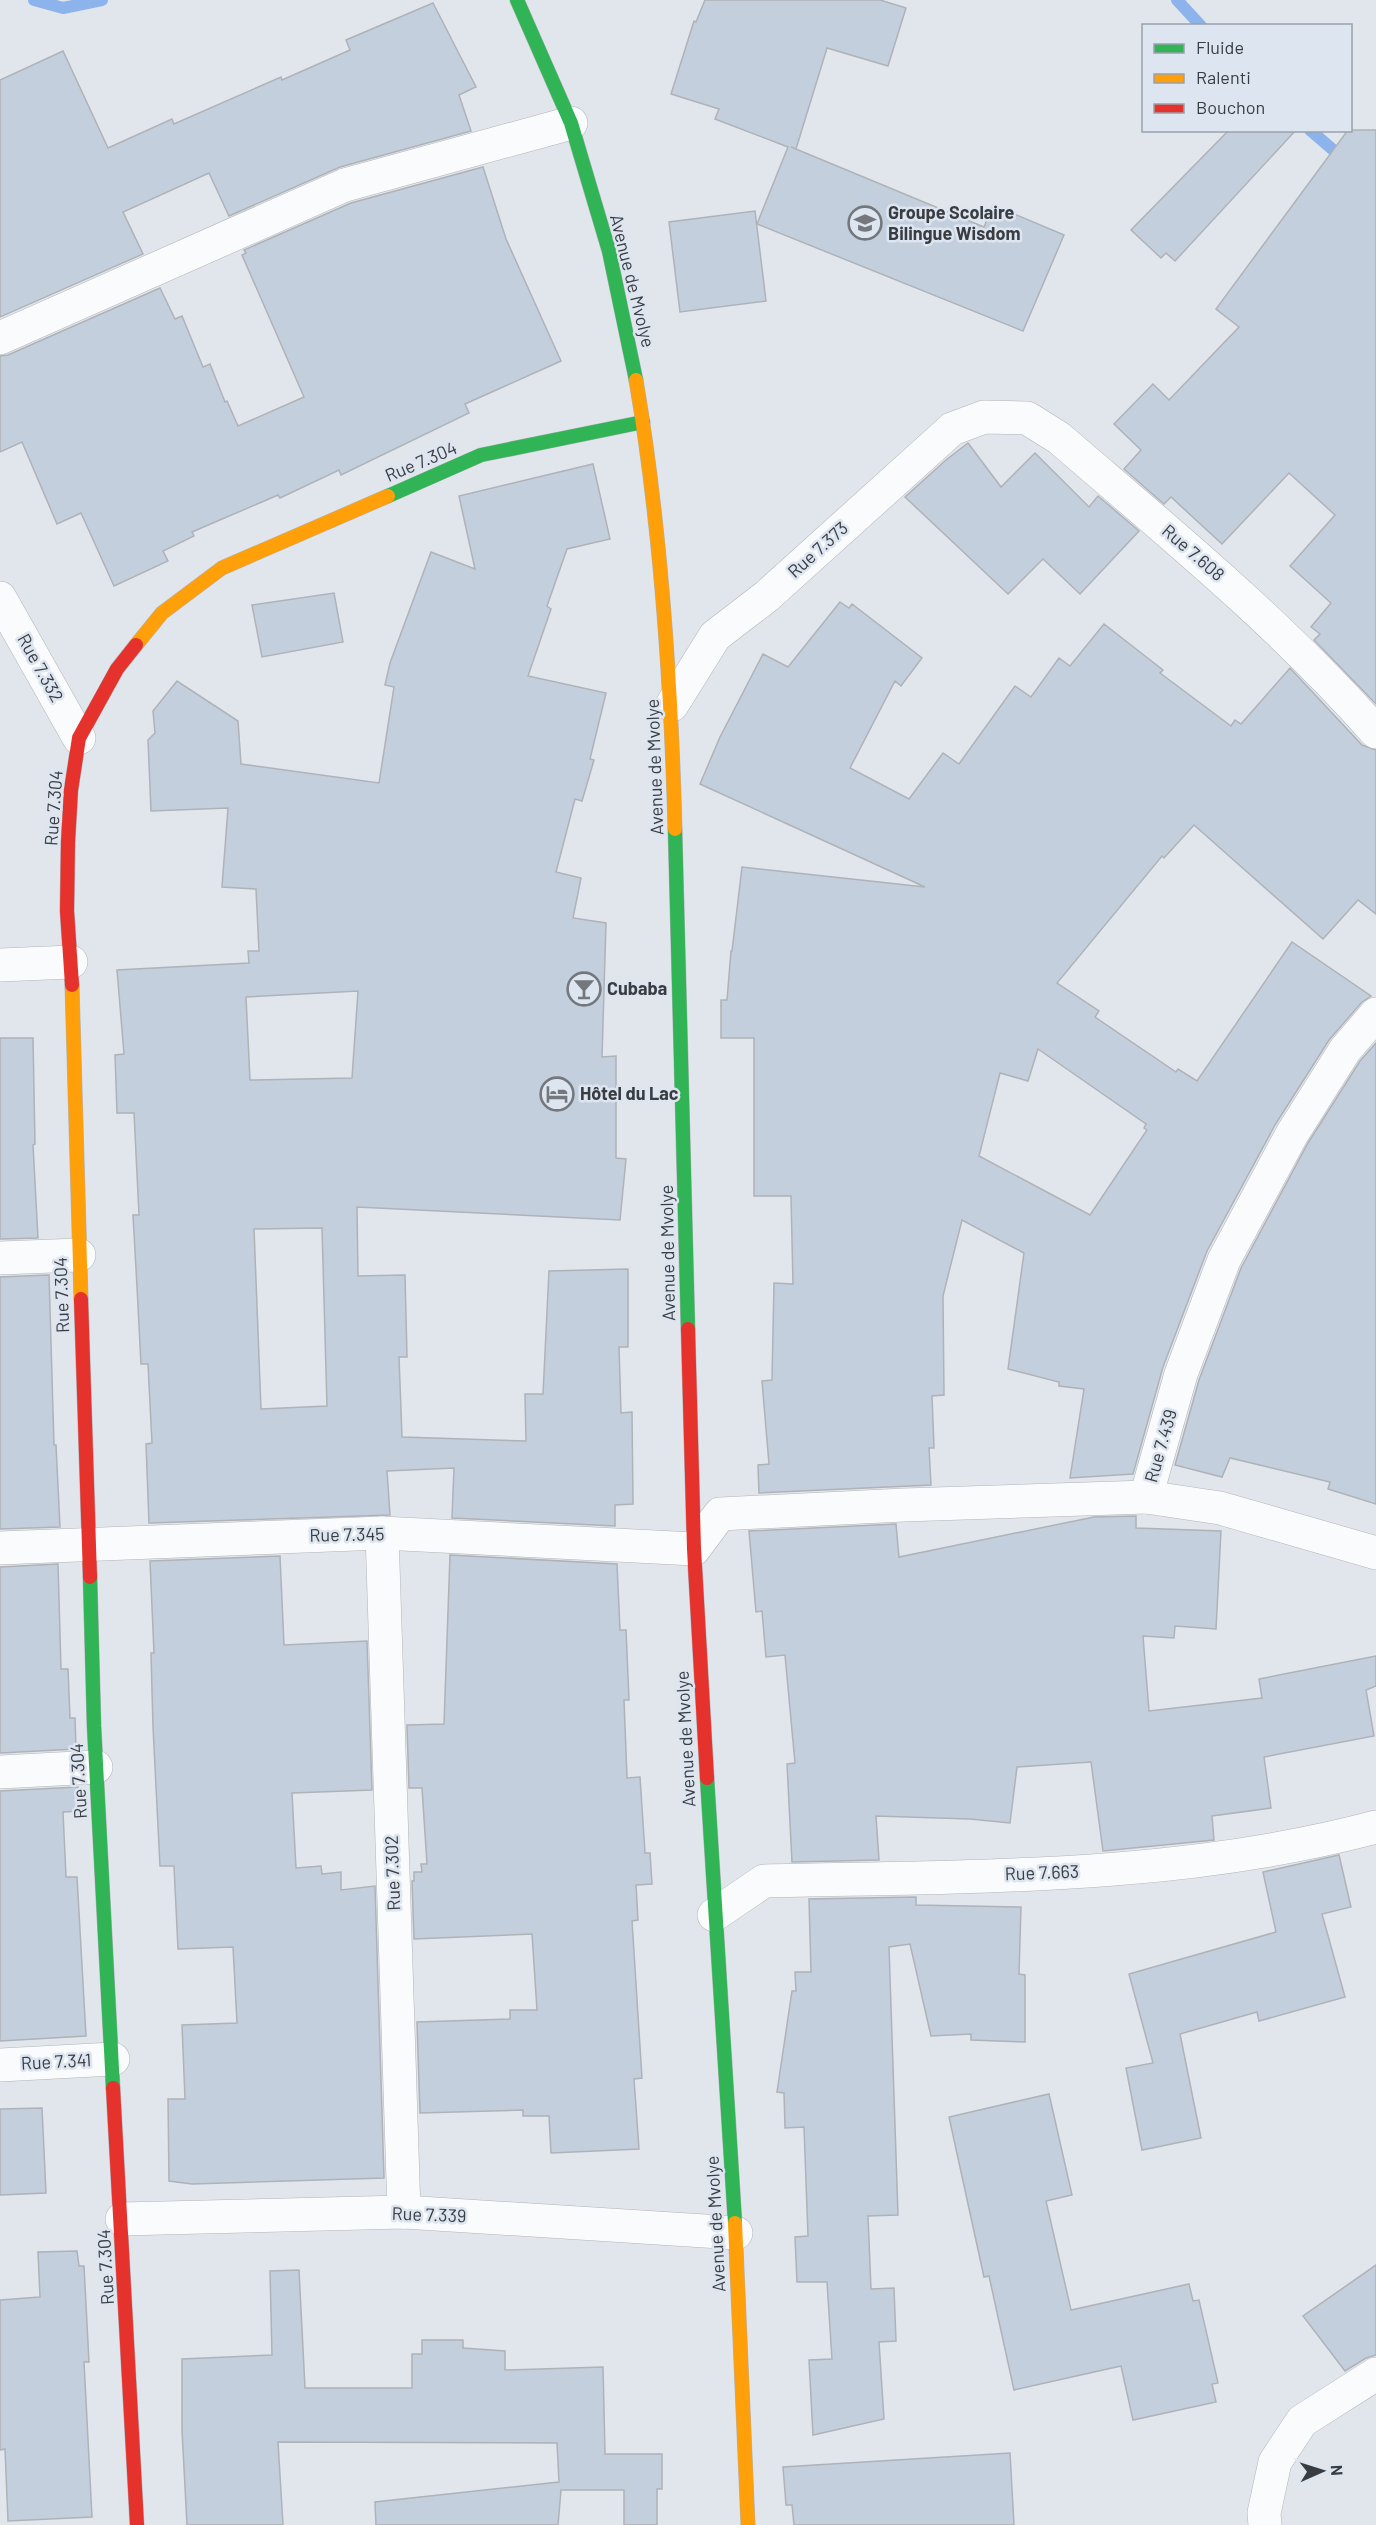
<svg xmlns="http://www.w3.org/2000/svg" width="1376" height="2525" font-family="Barlow,sans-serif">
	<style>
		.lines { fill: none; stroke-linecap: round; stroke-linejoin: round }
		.stream { stroke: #8db3ec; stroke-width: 12 }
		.building { fill: #c4cfde; stroke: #afb2b7; stroke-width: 1.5; fill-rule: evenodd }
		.street-casing { stroke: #b1b4b8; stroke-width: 34 }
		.fast-casing { stroke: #b1b4b8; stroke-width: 15 }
		.slow-casing { stroke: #b1b4b8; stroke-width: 15 }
		.jam-casing { stroke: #b1b4b8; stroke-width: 15 }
		.street { stroke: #fafbfc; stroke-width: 33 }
		.fast { stroke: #30b455; stroke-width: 14 }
		.slow { stroke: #ff9f0a; stroke-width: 14 }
		.jam { stroke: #e5322d; stroke-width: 14 }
		.labels { text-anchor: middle; stroke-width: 5; stroke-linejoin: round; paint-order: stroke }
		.poi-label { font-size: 18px; font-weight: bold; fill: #393c41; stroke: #dde5f0; text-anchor: start }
		.street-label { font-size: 18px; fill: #393c41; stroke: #dde5f0 }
	</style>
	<rect width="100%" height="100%" fill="#e1e6ec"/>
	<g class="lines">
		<g class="stream">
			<path d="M34 0 63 8 102 0"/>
			<path d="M1177 0 1201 26"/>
			<path d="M1310 130 1346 161"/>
		</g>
	</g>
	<g class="building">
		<path d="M705 0H880L906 8 888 66 827 48 796 149 791 147 984 227 993 205 1064 235 1023 331 757 224 788 147 715 119 719 109 671 94 694 21 696 22Z"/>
		<path d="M433 3 476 87 459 95 471 131 340 167 229 216 209 173 123 212 143 254 0 317V80L63 51 108 148 172 119 174 124 281 77 282 80 350 50 346 40Z"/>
		<path d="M1229 130H1296L1175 261 1166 253 1161 258 1131 230Z"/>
		<path d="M1348 130H1376V704L1314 640 1320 634 1311 627 1331 603 1290 566 1335 515 1289 473 1222 544 1171 497 1164 504 1124 469 1141 450 1114 424 1153 384 1169 400 1239 327 1216 309Z"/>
		<path d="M483 167 506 239 561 361 465 404 469 413 341 475 339 470 280 498 278 495 192 532 194 536 163 551 168 561 114 586 81 513 57 524 22 442 0 452V356L8 355 160 288 175 319 182 316 203 367 210 364 225 402 227 401 238 426 304 397 242 255 246 253 244 250 351 203Z"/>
		<path d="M755 211 766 301 680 312 669 222Z"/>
		<path d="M968 443 1001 487 1035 453 1089 507 1098 496 1139 531 1080 594 1043 559 1008 594 905 497 946 460Z"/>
		<path d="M593 464 610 539 567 549 547 606 551 609 528 676 606 693 590 759 594 760 582 801 575 799 556 872 581 878 573 918 606 923 602 1057 616 1056V1158L626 1159 620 1220 357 1207 358 1276 405 1275 407 1357H399L402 1437 526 1441 525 1394H543L549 1271 628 1269V1347H619L621 1413 632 1412 633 1504 615 1505V1526L452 1518 454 1468 387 1471 390 1515 149 1523 146 1444 152 1443 148 1364H141L137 1287 133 1215H139L134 1113H117L115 1055 124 1054 117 970 249 963 248 951H259L256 889 222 887 228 808 151 811 148 740 155 733 153 711 177 681 238 721 241 764 379 783 394 687 385 685 390 663 431 552 475 569 459 496ZM358 991 352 1078 250 1080 246 997ZM322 1228 327 1406 261 1409 254 1229Z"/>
		<path d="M334 593 343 642 262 657 252 605Z"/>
		<path d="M840 602 849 608 852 604 922 658 901 686 895 681 850 768 909 799 943 753 959 764 1015 686 1031 697 1059 658 1070 666 1104 624 1163 670 1160 673 1231 726 1235 720 1241 724 1290 668 1362 745 1376 750V914L1358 900 1323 939 1194 825 1164 858 1162 856 1057 983 1099 1011 1095 1017 1176 1072 1178 1069 1197 1081 1292 942 1371 996 1362 1002 1329 1040 1275 1125 1207 1251 1163 1367 1133 1474 1070 1478 1084 1389 1059 1386V1382L1008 1369 1024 1253 962 1220 943 1296 944 1395 932 1396 934 1448H929L931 1485 759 1493 758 1465 769 1464 762 1381 772 1380 774 1283 793 1284 791 1196H754V1038H721V1000H727L731 951H732L742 867 925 887 700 784 720 737 763 654 788 667ZM1038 1049 1146 1124 1144 1128 1147 1130 1090 1215 979 1156 1000 1073 1028 1081Z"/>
		<path d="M0 1038H33L35 1144 33 1145 38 1238 0 1239Z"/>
		<path d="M1376 1043V1504L1328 1489 1330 1482 1230 1458 1222 1477 1175 1465 1199 1380 1241 1268 1308 1143 1360 1061Z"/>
		<path d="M49 1275 54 1445H56L60 1527 0 1529V1277Z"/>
		<path d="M1136 1516V1528L1221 1531 1216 1629 1175 1626 1174 1638 1143 1636 1149 1711 1262 1698 1259 1679 1376 1656V1686L1366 1690 1374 1736 1264 1757 1271 1808 1212 1816 1214 1840 1103 1851 1091 1762 1017 1767 1010 1823 970 1819 876 1816 879 1860 792 1862 787 1764 795 1763 785 1655 766 1657 762 1611 756 1612 749 1531 896 1524 899 1557 1094 1517Z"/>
		<path d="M450 1555 617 1564 620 1630H626L629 1700H624L627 1778 640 1777 645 1853H650L652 1884 636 1885 638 1920 632 1921 642 2078 634 2079 639 2149 551 2153 549 2116H523V2110L420 2113 417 2022 510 2019V2010H537L532 1934 414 1939 412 1881H414V1872H422L421 1864H427L422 1788H409L407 1725 444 1724Z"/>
		<path d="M280 1556 284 1645 367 1641 372 1790 292 1793 296 1868 321 1866 322 1874 341 1872V1890L375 1886 384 2178 192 2184 169 2181 168 2099H185L182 2025 237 2023 233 1947 178 1949 174 1866H160L153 1727 151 1653H154L150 1561Z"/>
		<path d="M58 1564 61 1669H68L70 1718H75L76 1749 0 1753V1567Z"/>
		<path d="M78 1787 80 1811 63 1812 66 1877H77L86 2036 0 2041V1791Z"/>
		<path d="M1339 1855 1351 1907 1322 1914 1345 1997 1259 2021 1257 2012 1180 2034 1201 2138 1142 2150 1126 2068 1153 2063 1129 1974 1276 1932 1263 1872Z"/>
		<path d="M916 1897V1905L1021 1907 1019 1974 1025 1975V2042L971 2040V2034L931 2036 910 1944 889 1947 898 2215 868 2216 871 2289 894 2288 896 2341 879 2342 884 2419 813 2435 809 2360 832 2359 827 2282H797L795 2237 808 2236 804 2127 785 2128 784 2093 777 2092 792 1991H796L795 1972H811L809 1899Z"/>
		<path d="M1049 2094 1072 2195 1046 2201 1071 2310 1189 2284 1193 2301 1199 2300 1218 2383 1212 2384 1216 2402 1133 2420 1121 2366 1014 2390 989 2276 984 2277 949 2117Z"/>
		<path d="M42 2108 46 2193 0 2195V2109Z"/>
		<path d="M77 2251 79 2266H84L89 2362H84L92 2517 8 2521 5 2449 0 2450V2300L40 2297 38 2252Z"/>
		<path d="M1376 2265V2355L1366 2358 1345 2371 1303 2316Z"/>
		<path d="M299 2270 305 2388H412V2354H422V2340H463V2348L505 2351V2370L603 2367 605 2454H662V2489H657V2525H624V2490H561L558 2525H376L375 2502 559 2482 557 2443 278 2442 283 2525H187L182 2430V2359L272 2355 270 2271Z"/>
		<path d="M1010 2453 1014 2525H794L792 2505H786L783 2467Z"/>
	</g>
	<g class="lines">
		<defs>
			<g id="street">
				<path d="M0 338 345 185 571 123"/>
				<path d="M0 598 79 738"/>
				<path d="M672 705 715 636 767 596 952 429 984 417 1027 418 1059 438C1168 532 1281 624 1376 732"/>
				<path d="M0 965 71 962"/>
				<path d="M0 1258 79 1255"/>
				<path d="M1146 1497 1220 1508 1376 1553"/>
				<path d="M382 1533 404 2212"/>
				<path d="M0 1548 382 1533 694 1549 720 1514 904 1505 1146 1497 1181 1374 1224 1260 1292 1134 1345 1050 1376 1014"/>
				<path d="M0 1772 96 1767"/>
				<path d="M714 1915 764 1881C969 1876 1177 1880 1376 1827"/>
				<path d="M0 2065 113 2059"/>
				<path d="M122 2219 404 2212 736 2233"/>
				<path d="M1265 2525 1264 2513 1275 2462 1302 2421 1376 2374"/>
			</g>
			<g id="fast">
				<path d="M517 0 571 123 609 251 636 380"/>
				<path d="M388 496 481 455 643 422"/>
				<path d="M675 829 688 1329"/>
				<path d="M90 1577 94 1726 113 2088"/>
				<path d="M707 1778 735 2223"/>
			</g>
			<g id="slow">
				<path d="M636 380C661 528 671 679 675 829"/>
				<path d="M136 645 162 613 222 568 388 496"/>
				<path d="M72 985 81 1299"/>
				<path d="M735 2223 748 2525"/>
			</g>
			<g id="jam">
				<path d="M72 985 67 911 68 842 71 790 79 738 117 669 136 645"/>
				<path d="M81 1299 90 1577"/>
				<path d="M688 1329 694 1549 707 1778"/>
				<path d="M113 2088 137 2525"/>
			</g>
		</defs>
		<use href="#street" class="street-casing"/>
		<use href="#fast" class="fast-casing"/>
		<use href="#slow" class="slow-casing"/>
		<use href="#jam" class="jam-casing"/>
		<use href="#street" class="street"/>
		<use href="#fast" class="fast"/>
		<use href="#slow" class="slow"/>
		<use href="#jam" class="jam"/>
	</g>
	<defs>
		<symbol id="school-ring" viewBox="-11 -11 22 22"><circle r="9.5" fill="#dde5f0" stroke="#74787d" stroke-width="1.5"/><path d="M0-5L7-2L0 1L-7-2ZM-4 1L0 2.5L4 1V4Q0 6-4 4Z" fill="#74787d"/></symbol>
		<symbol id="bar-ring" viewBox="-11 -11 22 22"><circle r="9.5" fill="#dde5f0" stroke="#74787d" stroke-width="1.5"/><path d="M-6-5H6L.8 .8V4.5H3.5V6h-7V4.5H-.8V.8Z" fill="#74787d"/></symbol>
		<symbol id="hotel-ring" viewBox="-11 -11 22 22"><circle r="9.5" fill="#dde5f0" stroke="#74787d" stroke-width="1.5"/><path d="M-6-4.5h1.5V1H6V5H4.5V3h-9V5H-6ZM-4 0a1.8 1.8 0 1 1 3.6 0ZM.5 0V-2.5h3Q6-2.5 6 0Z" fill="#74787d"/></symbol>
	</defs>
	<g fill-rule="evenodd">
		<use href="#school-ring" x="846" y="204" width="38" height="38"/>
		<use href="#bar-ring" x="565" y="970" width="38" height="38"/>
		<use href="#hotel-ring" x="538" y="1075" width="38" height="38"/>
	</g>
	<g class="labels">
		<g class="poi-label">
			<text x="888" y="219">Groupe Scolaire<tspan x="888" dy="21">Bilingue Wisdom</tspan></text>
			<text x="607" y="995">Cubaba</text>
			<text x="580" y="1100">Hôtel du Lac</text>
		</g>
		<g class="street-label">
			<text transform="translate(632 281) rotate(76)" y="6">Avenue de Mvolye</text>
			<text transform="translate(421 462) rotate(-23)" y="6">Rue 7.304</text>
			<text transform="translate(818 550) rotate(-42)" y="6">Rue 7.373</text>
			<text transform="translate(1193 553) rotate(41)" y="6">Rue 7.608</text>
			<text transform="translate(40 668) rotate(61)" y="6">Rue 7.332</text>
			<text transform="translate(655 767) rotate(-92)" y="6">Avenue de Mvolye</text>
			<text transform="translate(54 808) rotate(-86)" y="6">Rue 7.304</text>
			<text transform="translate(668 1253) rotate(-91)" y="6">Avenue de Mvolye</text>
			<text transform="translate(62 1295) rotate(-92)" y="6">Rue 7.304</text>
			<text transform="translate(1161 1446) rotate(-74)" y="6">Rue 7.439</text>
			<text transform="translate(347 1535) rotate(-1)" y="6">Rue 7.345</text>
			<text transform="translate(686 1739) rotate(-93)" y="6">Avenue de Mvolye</text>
			<text transform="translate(79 1781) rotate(-93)" y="6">Rue 7.304</text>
			<text transform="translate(393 1873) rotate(-92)" y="6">Rue 7.302</text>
			<text transform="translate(1042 1873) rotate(-2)" y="6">Rue 7.663</text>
			<text transform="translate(56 2062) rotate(-3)" y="6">Rue 7.341</text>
			<text transform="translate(429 2215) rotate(2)" y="6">Rue 7.339</text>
			<text transform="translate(716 2224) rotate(-93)" y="6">Avenue de Mvolye</text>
			<text transform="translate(106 2267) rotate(-93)" y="6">Rue 7.304</text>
		</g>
	</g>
	<rect x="1142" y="24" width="210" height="108" fill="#dde5f0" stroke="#9ba1aa" stroke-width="1.5"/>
	<rect x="1154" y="44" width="30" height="9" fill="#30b455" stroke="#9ba1aa" stroke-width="1.5"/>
	<text x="1196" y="54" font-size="18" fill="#393c41">Fluide</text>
	<rect x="1154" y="74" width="30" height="9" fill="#ff9f0a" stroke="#9ba1aa" stroke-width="1.5"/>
	<text x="1196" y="84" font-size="18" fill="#393c41">Ralenti</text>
	<rect x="1154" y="104" width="30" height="9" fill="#e5322d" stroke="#9ba1aa" stroke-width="1.5"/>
	<text x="1196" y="114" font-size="18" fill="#393c41">Bouchon</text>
	<g transform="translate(1322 2471) rotate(87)" stroke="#dde5f0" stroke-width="4.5" paint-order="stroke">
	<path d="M0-4.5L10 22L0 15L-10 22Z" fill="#393c41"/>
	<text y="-9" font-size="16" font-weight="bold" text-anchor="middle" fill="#393c41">N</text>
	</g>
</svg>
